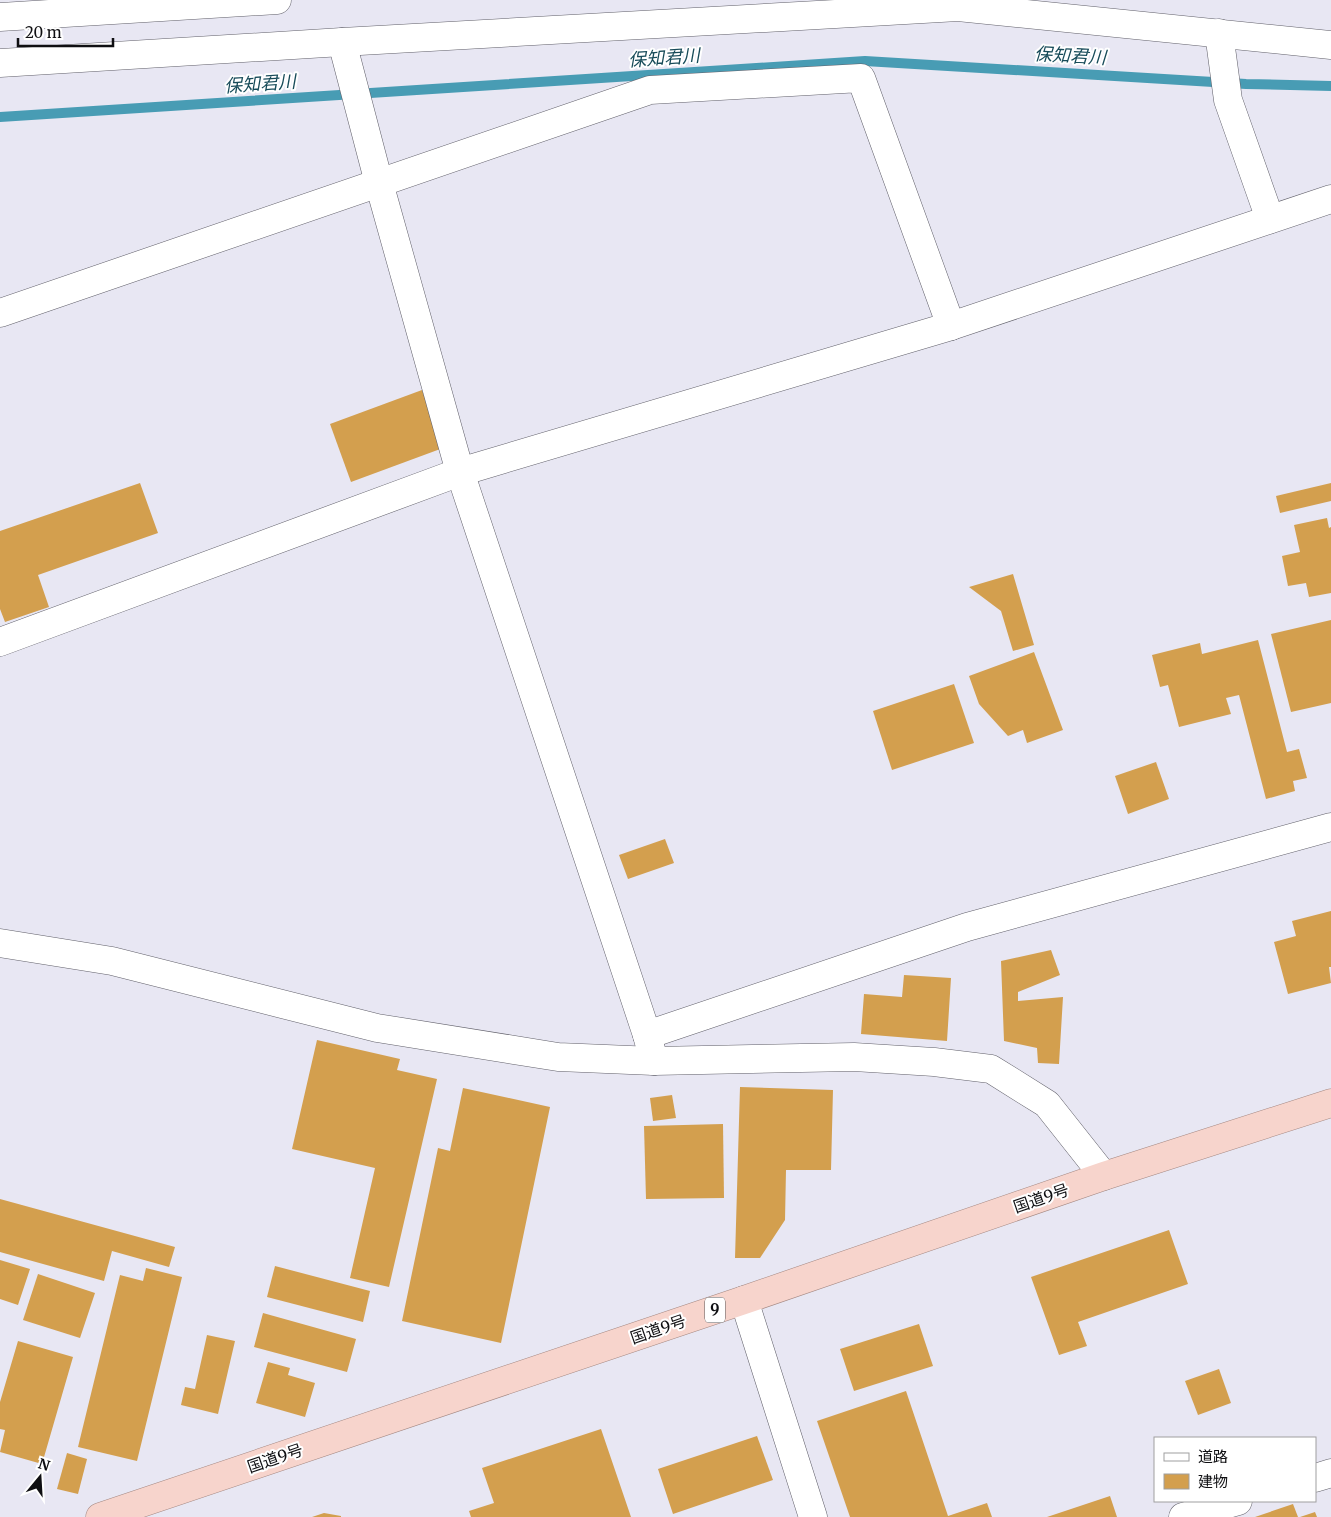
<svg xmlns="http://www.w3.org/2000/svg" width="1331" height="1517" font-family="Merriweather,'Noto Sans JP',serif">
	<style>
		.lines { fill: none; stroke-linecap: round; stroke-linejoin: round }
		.stream { stroke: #489cb4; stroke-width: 10 }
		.building { fill: #d39f4e }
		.minor-casing { stroke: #61606a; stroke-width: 29 }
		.trunk-casing { stroke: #a48882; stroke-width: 29 }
		.minor { stroke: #fff; stroke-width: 28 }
		.trunk { stroke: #f7d4cc; stroke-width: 28 }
		.labels { text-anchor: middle; stroke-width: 4; stroke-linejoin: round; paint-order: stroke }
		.shield { fill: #fff; stroke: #575759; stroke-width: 1 }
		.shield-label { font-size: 15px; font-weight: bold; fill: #0f0f12 }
		.street-label { font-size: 16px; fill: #0f0f12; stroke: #fff }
		.water-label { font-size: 18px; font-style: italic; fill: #174b59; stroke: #fff }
	</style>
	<rect width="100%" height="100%" fill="#e8e7f3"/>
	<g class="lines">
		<path class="stream" d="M0 117 865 61 1246 84 1331 86"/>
	</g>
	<g class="building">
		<path d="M422 390 443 448 351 482 330 424Z"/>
		<path d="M140 483 158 533 38 575 49 607 5 622 0 609V531Z"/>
		<path d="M1331 483V501L1280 513 1276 496Z"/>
		<path d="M1327 518 1329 528 1331 527V593L1309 597 1306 583 1288 586 1282 556 1300 552 1294 525Z"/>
		<path d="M1013 574 1034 645 1013 651 1001 611 969 587Z"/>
		<path d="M1331 620V703L1291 712 1271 634Z"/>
		<path d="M1258 640 1287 752 1299 749 1307 778 1293 781 1295 791 1266 799 1239 695 1226 698 1231 714 1179 727 1168 685 1160 687 1152 655 1200 643 1202 654Z"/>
		<path d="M1034 652 1063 730 1027 743 1023 730 1008 736 979 704 969 676Z"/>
		<path d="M954 684 974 743 892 770 873 711Z"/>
		<path d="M1156 762 1169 799 1128 814 1115 776Z"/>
		<path d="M665 839 674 863 628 879 619 855Z"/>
		<path d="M1331 911V967H1329L1331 983 1288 994 1274 942 1296 936 1292 921Z"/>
		<path d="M1051 950 1060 975 1018 992V1001L1063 997 1059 1064 1038 1063 1037 1048 1004 1041 1001 961Z"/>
		<path d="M904 975 951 978 947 1041 861 1034 864 994 902 997Z"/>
		<path d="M317 1040 400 1059 397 1070 437 1079 389 1287 350 1278 375 1168 292 1149Z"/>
		<path d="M740 1087 833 1090 831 1170H786L785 1220 760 1258H735Z"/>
		<path d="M463 1088 550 1107 501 1343 402 1321 438 1148 450 1151Z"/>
		<path d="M672 1095 676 1118 653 1121 650 1098Z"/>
		<path d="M723 1124 724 1198 646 1199 644 1126Z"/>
		<path d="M0 1199 175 1247 169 1267 112 1251 104 1281 0 1252Z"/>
		<path d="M1169 1230 1188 1284 1078 1322 1087 1346 1059 1355 1031 1277Z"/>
		<path d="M0 1260 30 1269 18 1305 0 1299Z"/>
		<path d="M275 1266 370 1291 363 1322 267 1297Z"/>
		<path d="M146 1268 182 1277 137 1461 78 1447 120 1275 143 1281Z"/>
		<path d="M38 1274 95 1293 80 1338 23 1320Z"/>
		<path d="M263 1313 356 1339 347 1372 254 1347Z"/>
		<path d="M919 1324 933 1366 854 1391 840 1349Z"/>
		<path d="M207 1335 235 1341 218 1414 181 1405 185 1387 195 1389Z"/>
		<path d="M18 1341 73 1357 42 1464 0 1452 5 1430 0 1429V1402Z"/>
		<path d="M268 1362 290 1368 288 1375 315 1383 305 1417 256 1403Z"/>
		<path d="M1219 1369 1231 1403 1198 1415 1185 1381Z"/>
		<path d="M906 1391 948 1516 987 1503 992 1517H850L817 1421Z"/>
		<path d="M601 1429 631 1517H471L469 1511 494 1503 482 1468Z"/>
		<path d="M757 1436 773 1480 673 1514 658 1469Z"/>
		<path d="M67 1453 87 1459 78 1494 57 1489Z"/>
		<path d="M1110 1496 1117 1517H1047Z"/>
		<path d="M1293 1504 1298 1517H1255Z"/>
		<path d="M1315 1512 1317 1517H1300Z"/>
		<path d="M324 1513 341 1516V1517H312Z"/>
	</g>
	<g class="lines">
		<defs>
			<g id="minor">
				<path d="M0 17 277 0"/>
				<path d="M1219 33 1228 100 1270 219"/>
				<path d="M342 42 379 183 460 472 647 1035 654 1061"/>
				<path d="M0 63 342 42 958 7 1331 45"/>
				<path d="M0 313 650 90 861 78 951 326"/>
				<path d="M0 642 460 472 951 326 1331 199"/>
				<path d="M0 943 112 961 377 1028 558 1057 654 1061 854 1057 934 1062 991 1069 1047 1104 1104 1176"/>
				<path d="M647 1035 967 927 1331 827"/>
				<path d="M744 1300 813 1517"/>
				<path d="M1315 1478 1331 1473"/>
				<path d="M1183 1517 1238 1501"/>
			</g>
			<path id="trunk" d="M100 1517 744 1300 1104 1176 1331 1103"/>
		</defs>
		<use href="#minor" class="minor-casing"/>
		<use href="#trunk" class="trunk-casing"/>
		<use href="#minor" class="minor"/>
		<use href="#trunk" class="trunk"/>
	</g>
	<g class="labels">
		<rect class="shield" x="705" y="1297.5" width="20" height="25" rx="4"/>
		<g class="shield-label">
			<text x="715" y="1315">9</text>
		</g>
		<g class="street-label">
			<text transform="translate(1041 1198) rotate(-19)" y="6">国道9号</text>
			<text transform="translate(658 1329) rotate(-19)" y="6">国道9号</text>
			<text transform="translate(275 1458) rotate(-19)" y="6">国道9号</text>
		</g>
		<g class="water-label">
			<text transform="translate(1070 56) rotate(3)" y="6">保知君川</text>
			<text transform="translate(664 58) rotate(-4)" y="6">保知君川</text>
			<text transform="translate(260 84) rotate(-4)" y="6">保知君川</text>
		</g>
	</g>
	<rect x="1154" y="1437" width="162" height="65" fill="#ffffff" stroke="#9f9fa0"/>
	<rect x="1164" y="1453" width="25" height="8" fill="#ffffff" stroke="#9f9fa0"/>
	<text x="1198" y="1462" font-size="15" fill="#0f0f12">道路</text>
	<rect x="1164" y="1474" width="25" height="15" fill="#d39f4e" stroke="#9f9fa0"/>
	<text x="1198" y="1487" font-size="15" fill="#0f0f12">建物</text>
	<g transform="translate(40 1477) rotate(18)" stroke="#ffffff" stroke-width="4" paint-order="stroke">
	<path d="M0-4L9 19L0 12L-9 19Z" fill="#0f0f12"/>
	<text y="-8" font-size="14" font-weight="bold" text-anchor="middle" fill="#0f0f12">N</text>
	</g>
	<path d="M18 38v8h95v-8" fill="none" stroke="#0f0f12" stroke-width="2.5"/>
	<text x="25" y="38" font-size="15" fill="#0f0f12" stroke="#ffffff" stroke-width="4" paint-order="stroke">20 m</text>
</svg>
